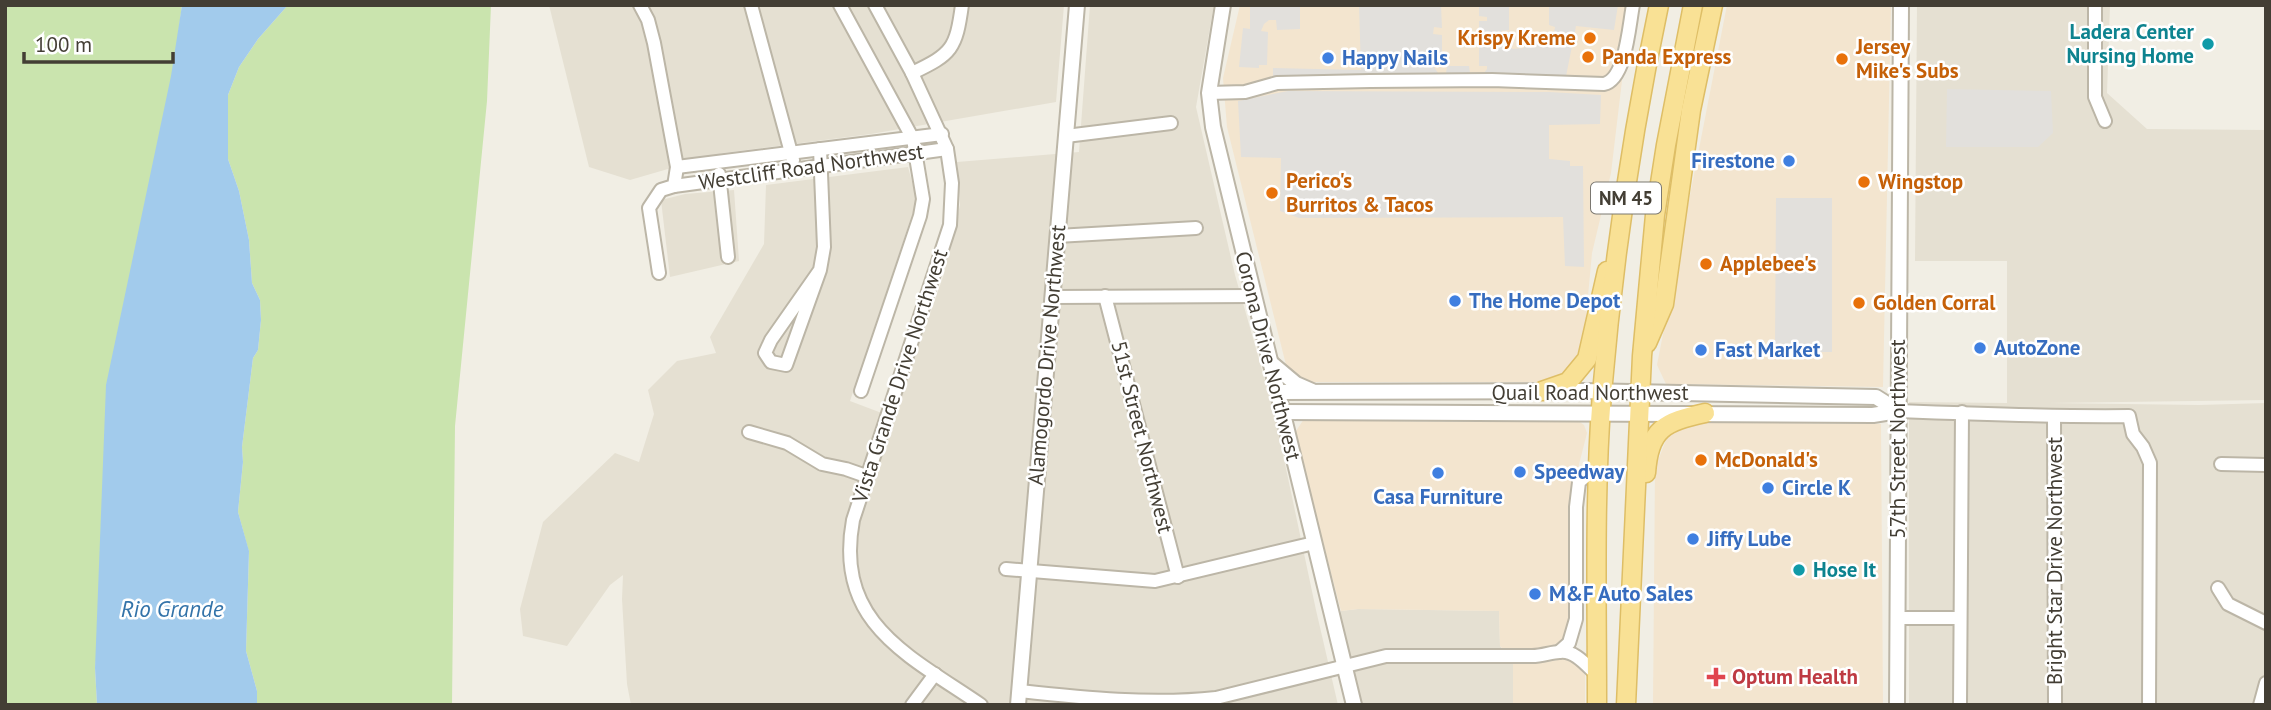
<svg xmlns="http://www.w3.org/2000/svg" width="2271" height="710" font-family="'PT Sans',sans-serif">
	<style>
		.residential { fill: #e5e0d2 }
		.commercial { fill: #f3e5cf }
		.green { fill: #cae4ae }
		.parking { fill: #e2e0dc }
		.water { fill: #a2cbec }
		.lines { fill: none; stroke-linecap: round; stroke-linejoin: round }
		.minor-casing { stroke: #bcb6a7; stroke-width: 16 }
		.tertiary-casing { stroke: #bcb6a7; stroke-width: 18 }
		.primary-casing { stroke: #debe66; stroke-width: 21 }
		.minor { stroke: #fff; stroke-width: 12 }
		.tertiary { stroke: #fff; stroke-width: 14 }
		.primary { stroke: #f9e195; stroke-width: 18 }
		.food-dot { fill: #e8710a; stroke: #fff; stroke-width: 2.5 }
		.culture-dot { fill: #0f9aa8; stroke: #fff; stroke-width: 2.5 }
		.shop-dot { fill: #3f7fe0; stroke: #fff; stroke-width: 2.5 }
		.health-dot { fill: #e0444e; stroke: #fff; stroke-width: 2.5 }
		.labels { text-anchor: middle; stroke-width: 5; stroke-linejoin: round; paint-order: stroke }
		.shield { fill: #fff; stroke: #7b7871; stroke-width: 2 }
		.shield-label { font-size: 19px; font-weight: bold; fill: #433e34 }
		.culture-label { font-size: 21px; font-weight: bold; fill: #0d838f; stroke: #fff; text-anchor: end }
		.food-label { font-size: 21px; font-weight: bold; fill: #c56008; stroke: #fff; text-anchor: start }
		.shop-label { font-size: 21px; font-weight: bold; fill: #366cbe; stroke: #fff; text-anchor: start }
		.street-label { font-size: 21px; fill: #433e34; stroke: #fff }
		.health-label { font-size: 21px; font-weight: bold; fill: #be3a42; stroke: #fff; text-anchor: start }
		.water-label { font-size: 23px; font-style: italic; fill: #3373a9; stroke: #fff }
	</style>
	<rect width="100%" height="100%" fill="#f1eee4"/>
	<g class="residential">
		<path d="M549 5H1064L1056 102 871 134 723 153 630 180 589 167Z"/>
		<path d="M1090 5H1214L1196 107 1235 275 1274 412 1316 610 1338 705H631L627 684 622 599 623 575 610 585 567 646 523 636 520 609 543 522 615 453 639 462 654 414 648 390 677 361 716 353 710 337 764 244 766 185 908 167 917 200 850 401 879 412 895 413 944 274 960 205 957 162 1079 152Z"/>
		<path d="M1917 5H2110L2107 93 2147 129 2266 130V400L2049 403 2199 405 2266 403V705H1909V402L2007 403V261H1915Z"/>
		<path d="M734 190 739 261 670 277 661 200 685 194Z"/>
		<path d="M1358 609 1499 611 1500 646 1513 663V703H1362L1340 613 1341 611Z"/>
	</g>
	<g class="commercial">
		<path d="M1240 5H1631L1611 173 1592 253 1584 339 1581 356 1573 370 1553 382H1303L1295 377 1286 365 1227 127 1223 78Z"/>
		<path d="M1727 5H1891L1883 387 1666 384 1657 365Z"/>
		<path d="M1372 418 1387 421 1459 422 1567 419 1577 420 1584 425 1587 433 1572 492 1573 615 1567 632 1560 642 1546 649H1503L1500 646 1499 611 1358 609 1341 611 1297 443 1296 431 1304 419Z"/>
		<path d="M1696 422 1881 424 1883 705H1653L1655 468 1668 435Z"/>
		<path d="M1561 659 1578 663 1585 674V705H1363L1362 703H1513V663L1548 662Z"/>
	</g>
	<g class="green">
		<path d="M5 5H182L95 668 97 705H5Z"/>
		<path d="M288 5H491L487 101 455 426 452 705H257V691L246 651 249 552 238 512 243 462 242 447 253 358 258 350 261 320 260 300 252 283 249 240 239 191 228 159V95L239 67 258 39Z"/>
	</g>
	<g class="parking">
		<path d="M1250 5H1300V29L1277 30 1276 20H1269L1264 24 1261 31 1268 32 1267 65H1259V68L1239 67 1243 28 1250 29Z"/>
		<path d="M1359 5H1441L1442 28 1434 27 1433 34 1442 35V66L1434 67 1438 73H1446L1447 66H1469L1470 73H1484L1487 69V66H1479V47L1487 45V37L1479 35V21H1487V17L1479 16V5H1509V30L1501 31 1500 41 1513 49 1524 48 1525 39H1547V46L1552 44 1555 27 1549 25V5H1618L1614 30 1576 26 1566 76 1273 78V68L1361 70Z"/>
		<path d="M1947 89 2051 91 2053 133 2038 147H1946Z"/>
		<path d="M1288 91 1549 92 1601 95 1600 124 1549 125V159L1570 161V166H1583L1584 267 1565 266 1563 217 1299 218 1280 211 1281 158 1241 157 1238 101Z"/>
		<path d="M1776 198H1832V352H1775Z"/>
	</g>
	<path class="water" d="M182 5H288L258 39 239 67 228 95V159L239 191 249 240 252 283 260 300 261 320 258 350 253 358 242 447 243 462 238 512 249 551 246 651 257 691V705H97L95 668 106 385 171 76Z"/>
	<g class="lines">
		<defs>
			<g id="minor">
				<path d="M640 5 648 20 654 43 677 167 674 186 661 190 649 208 659 273"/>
				<path d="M751 5 793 160"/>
				<path d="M840 5 913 139 923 199 920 216 861 391"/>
				<path d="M875 5 912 73 947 149 952 183 950 225 853 520C834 623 908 655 981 705"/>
				<path d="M2095 5V97L2105 121"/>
				<path d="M912 73C952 54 956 49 962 5"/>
				<path d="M1209 93 1245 92 1277 83 1370 81 1492 80 1604 84C1626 79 1629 25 1633 5"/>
				<path d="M1066 136 1171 123"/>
				<path d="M820 149 824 247 820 270 786 365 771 362 765 353 771 340 820 270"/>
				<path d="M677 167 942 134"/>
				<path d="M719 174 728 257"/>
				<path d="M674 186 947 149"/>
				<path d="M1057 236 1196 228"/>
				<path d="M1105 296 1178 577"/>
				<path d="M1053 297 1254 296"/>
				<path d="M1898 411C1975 414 2052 417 2129 416L2133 434 2143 447 2150 463 2149 705"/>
				<path d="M2054 417 2055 705"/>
				<path d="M749 432 787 443 822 464 846 469 866 476"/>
				<path d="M2221 464 2266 465"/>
				<path d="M1006 569 1155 581 1314 543"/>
				<path d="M2218 588 2228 604 2266 623"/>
				<path d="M1899 618H1960"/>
				<path d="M1560 651 1569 643 1576 619V507L1579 482 1599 465"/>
				<path d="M1020 691C1085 698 1151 705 1216 698L1386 656H1532C1543 656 1551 652 1560 652 1575 650 1587 666 1597 675"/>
				<path d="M912 705 935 674"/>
				<path d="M1960 705 1962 412"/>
				<path d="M2260 705 2266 683"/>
			</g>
			<g id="tertiary">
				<path d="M1223 5 1209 93 1213 127 1354 705"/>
				<path d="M1271 363 1296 384 1312 391"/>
				<path d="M1278 392 1582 391 1876 397 1898 411"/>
				<path d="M1282 412 1873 415 1898 411"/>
				<path d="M1018 705 1077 5"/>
				<path d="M1897 705 1901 5"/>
			</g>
			<g id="primary">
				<path d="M1647 343 1664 304 1691 110 1713 5"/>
				<path d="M1542 391 1568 382 1587 359 1607 271"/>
				<path d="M1646 473C1649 428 1665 422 1705 413"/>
				<path d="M1597 705C1597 601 1594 496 1602 393 1613 263 1632 132 1659 5"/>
				<path d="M1626 705 1642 356 1655 215 1666 145 1693 5"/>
			</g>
		</defs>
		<use href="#minor" class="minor-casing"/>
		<use href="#tertiary" class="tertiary-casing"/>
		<use href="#primary" class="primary-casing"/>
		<use href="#minor" class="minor"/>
		<use href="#tertiary" class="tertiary"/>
		<use href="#primary" class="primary"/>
	</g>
	<g class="food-dot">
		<circle cx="1590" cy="38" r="7"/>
		<circle cx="1588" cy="57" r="7"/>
		<circle cx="1842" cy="59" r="7"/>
		<circle cx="1864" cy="182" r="7"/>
		<circle cx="1272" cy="193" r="7"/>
		<circle cx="1706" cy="264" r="7"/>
		<circle cx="1859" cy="303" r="7"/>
		<circle cx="1701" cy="460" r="7"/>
	</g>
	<g class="culture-dot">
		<circle cx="2208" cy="44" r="7"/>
		<circle cx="1799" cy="570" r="7"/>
	</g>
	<g class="shop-dot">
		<circle cx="1328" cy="58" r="7"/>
		<circle cx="1789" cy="161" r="7"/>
		<circle cx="1455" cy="301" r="7"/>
		<circle cx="1980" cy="348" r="7"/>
		<circle cx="1701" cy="350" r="7"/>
		<circle cx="1520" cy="472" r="7"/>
		<circle cx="1438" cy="473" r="7"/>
		<circle cx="1768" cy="488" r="7"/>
		<circle cx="1693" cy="539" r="7"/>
		<circle cx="1535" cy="594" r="7"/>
	</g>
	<path class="health-dot" d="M1712.5 666.5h7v7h7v7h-7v7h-7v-7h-7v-7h7z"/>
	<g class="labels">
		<rect class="shield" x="1591" y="182.5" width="70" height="31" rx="5"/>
		<g class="shield-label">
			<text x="1626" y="205">NM 45</text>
		</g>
		<g class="culture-label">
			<text x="2194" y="39">Ladera Center<tspan x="2194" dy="24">Nursing Home</tspan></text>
			<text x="1813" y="577" text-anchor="start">Hose It</text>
		</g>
		<g class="food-label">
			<text x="1576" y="45" text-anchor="end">Krispy Kreme</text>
			<text x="1856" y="54">Jersey<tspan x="1856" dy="24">Mike's Subs</tspan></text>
			<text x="1602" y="64">Panda Express</text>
			<text x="1286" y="188">Perico's<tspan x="1286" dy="24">Burritos &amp; Tacos</tspan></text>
			<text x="1878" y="189">Wingstop</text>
			<text x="1720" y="271">Applebee's</text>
			<text x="1873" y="310">Golden Corral</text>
			<text x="1715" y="467">McDonald's</text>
		</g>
		<g class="shop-label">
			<text x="1342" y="65">Happy Nails</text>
			<text x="1775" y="168" text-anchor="end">Firestone</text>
			<text x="1469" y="308">The Home Depot</text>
			<text x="1994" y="355">AutoZone</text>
			<text x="1715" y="357">Fast Market</text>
			<text x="1534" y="479">Speedway</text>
			<text x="1782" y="495">Circle K</text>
			<text x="1438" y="504" text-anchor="middle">Casa Furniture</text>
			<text x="1707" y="546">Jiffy Lube</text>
			<text x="1549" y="601">M&amp;F Auto Sales</text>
		</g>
		<g class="street-label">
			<text transform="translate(811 167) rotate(-8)" y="7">Westcliff Road Northwest</text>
			<text transform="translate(1047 355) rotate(-85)" y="7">Alamogordo Drive Northwest</text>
			<text transform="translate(1268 356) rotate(76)" y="7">Corona Drive Northwest</text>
			<text transform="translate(900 376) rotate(-72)" y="7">Vista Grande Drive Northwest</text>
			<text x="1590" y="400">Quail Road Northwest</text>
			<text transform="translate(1142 437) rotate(76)" y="7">51st Street Northwest</text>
			<text transform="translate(1898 439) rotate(-90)" y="7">57th Street Northwest</text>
			<text transform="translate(2055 561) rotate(-90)" y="7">Bright Star Drive Northwest</text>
		</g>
		<g class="health-label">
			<text x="1732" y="684">Optum Health</text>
		</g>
		<g class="water-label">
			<text x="172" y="617">Rio Grande</text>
		</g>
	</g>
	<rect width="2271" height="710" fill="none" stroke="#433e34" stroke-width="14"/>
	<path d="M24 52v10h149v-10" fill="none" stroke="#433e34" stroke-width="3.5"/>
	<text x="35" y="52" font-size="21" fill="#433e34" stroke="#ffffff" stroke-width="5" paint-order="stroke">100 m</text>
</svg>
